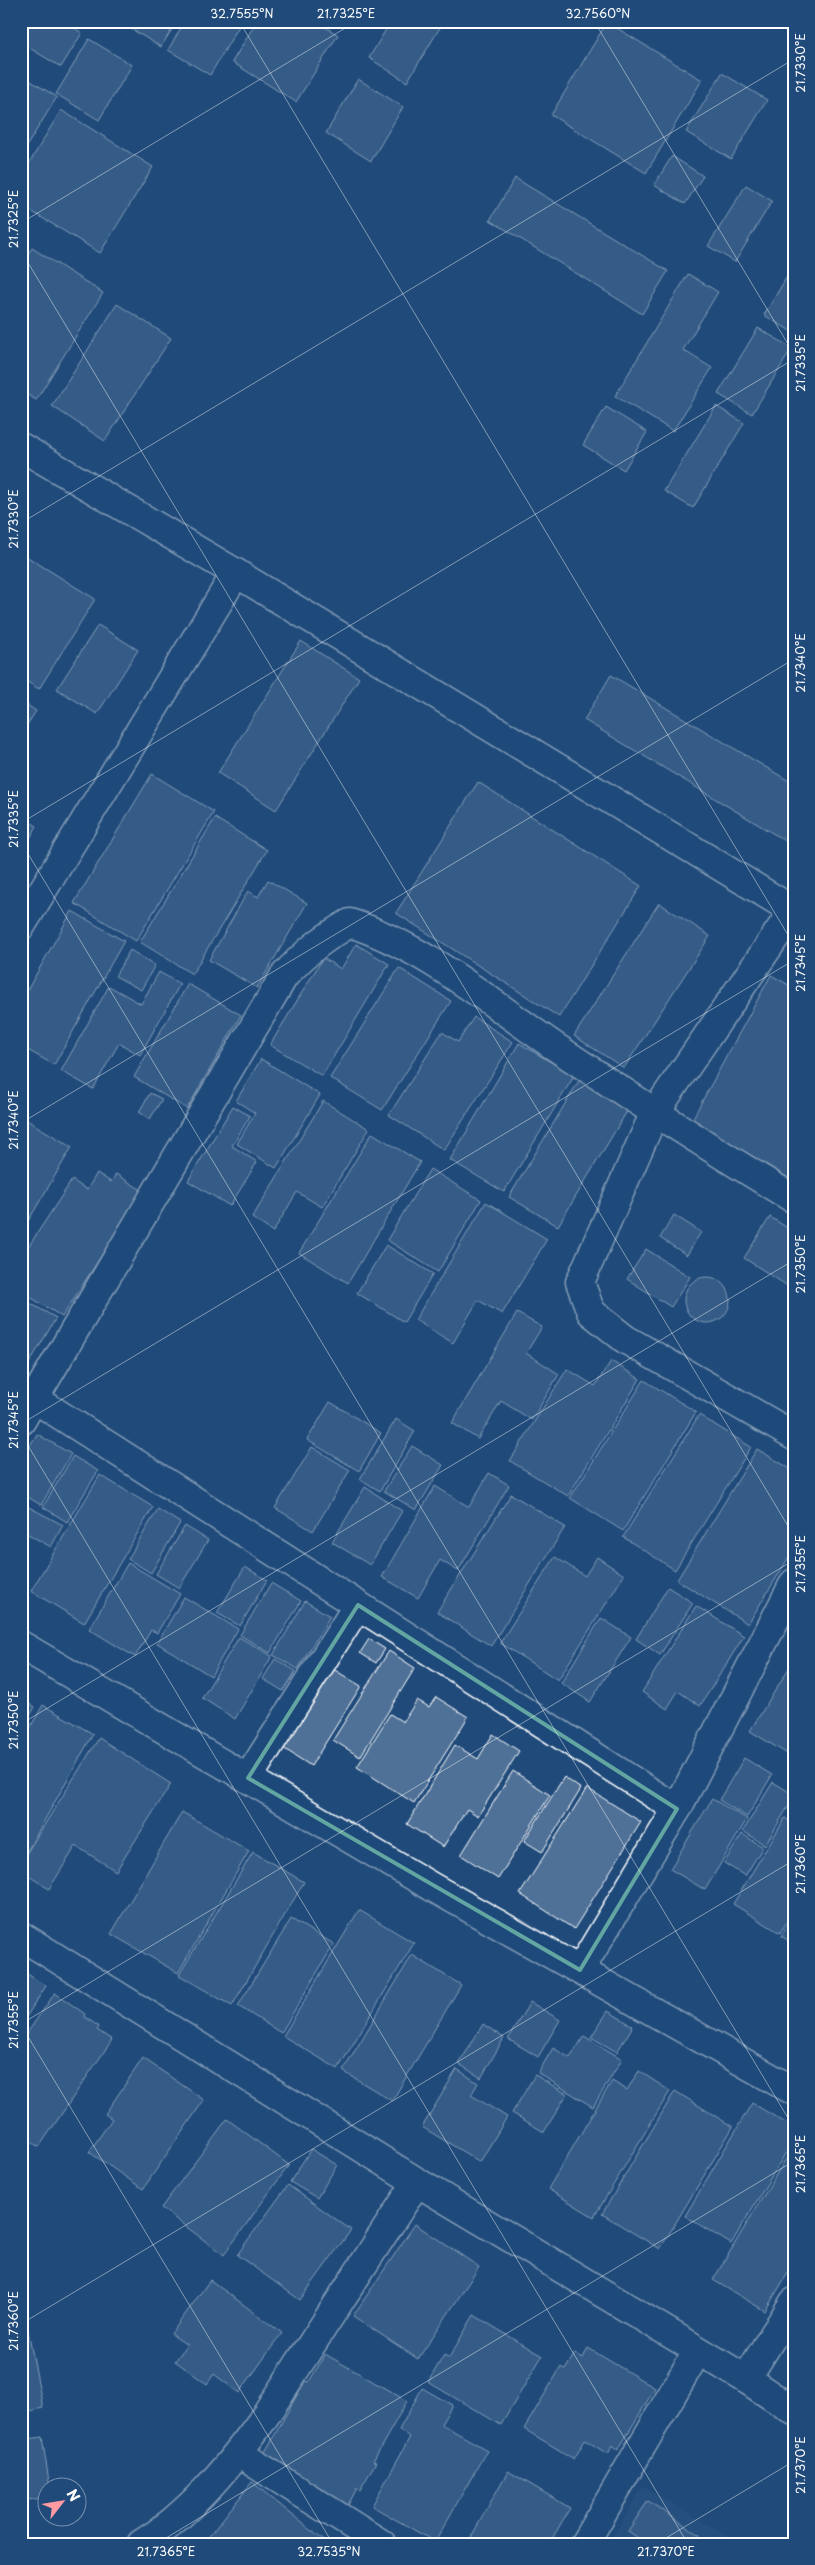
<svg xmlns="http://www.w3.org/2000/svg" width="815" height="2565" font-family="'Playpen Sans',sans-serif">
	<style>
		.built { fill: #2e5683 }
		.building { fill: #507197; stroke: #fff }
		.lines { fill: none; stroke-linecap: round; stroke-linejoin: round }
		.street-casing { stroke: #fff; stroke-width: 31 }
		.street { stroke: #1f4a7a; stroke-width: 28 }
		.marked { fill: none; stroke: #63a6a1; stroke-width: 4; stroke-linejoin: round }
		.ticks { fill: none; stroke: #fff; stroke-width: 1; stroke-opacity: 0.45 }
		.neatline { fill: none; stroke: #fff; stroke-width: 2 }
		.ticks-label { font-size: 12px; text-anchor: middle; fill: #fff }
	</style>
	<rect width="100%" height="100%" fill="#1f4a7a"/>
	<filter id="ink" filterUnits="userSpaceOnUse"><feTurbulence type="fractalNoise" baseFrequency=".02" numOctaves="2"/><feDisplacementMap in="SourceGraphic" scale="10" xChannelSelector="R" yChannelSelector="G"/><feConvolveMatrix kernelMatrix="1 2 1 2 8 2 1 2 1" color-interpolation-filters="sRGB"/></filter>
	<g filter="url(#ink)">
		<path class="built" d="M643 2486 741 2544H608Z"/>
		<g class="building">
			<path d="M21 21H63L82 33 61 67 21 43Z"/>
			<path d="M118 21H177L161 47Z"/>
			<path d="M185 21H242L210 75 168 50Z"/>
			<path d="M257 21H316L338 35 296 102 232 62Z"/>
			<path d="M391 21H444L407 82 369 58Z"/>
			<path d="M607 22 702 80 646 173 551 115Z"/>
			<path d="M89 39 132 65 99 120 56 94Z"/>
			<path d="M722 73 767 100 731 159 686 132Z"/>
			<path d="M21 75 57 97 21 155Z"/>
			<path d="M358 79 403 107 371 161 326 133Z"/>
			<path d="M61 110 153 167 100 253 21 205V177Z"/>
			<path d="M672 156 703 176 685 204 654 185Z"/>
			<path d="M515 178 668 271 642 314 490 220Z"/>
			<path d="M746 185 772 201 735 262 708 246Z"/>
			<path d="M32 248 103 293 36 400 21 391V265Z"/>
			<path d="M794 265V333L764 315Z"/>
			<path d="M688 274 718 292 683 350 712 368 673 431 615 396Z"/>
			<path d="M117 304 171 338 105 441 52 406Z"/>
			<path d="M758 328 792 348 752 414 718 394Z"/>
			<path d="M716 406 744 423 693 508 664 491Z"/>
			<path d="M606 407 647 432 624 470 583 445Z"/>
			<path d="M21 553 95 599 39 689 21 678Z"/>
			<path d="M98 625 138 650 97 714 57 689Z"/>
			<path d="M301 641 359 678 276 810 218 773Z"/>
			<path d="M611 675 794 784V846L584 720Z"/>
			<path d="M21 701 36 711 21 734Z"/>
			<path d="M152 774 214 812 136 941 74 903Z"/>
			<path d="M478 782 641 886 559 1017 396 913Z"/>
			<path d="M21 817 37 826 21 854Z"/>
			<path d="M215 818 267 850 192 974 140 942Z"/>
			<path d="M268 880 307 903 257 988 209 960 248 891 258 897Z"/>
			<path d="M659 903 710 936 624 1068 574 1036Z"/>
			<path d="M72 911 124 941 54 1065 21 1046V1001Z"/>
			<path d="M356 944 389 964 322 1076 270 1045 323 958 341 969Z"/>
			<path d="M130 950 155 965 141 990 115 976Z"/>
			<path d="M399 968 451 1001 382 1110 330 1078Z"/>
			<path d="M159 972 180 984 140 1055 119 1043 93 1089 61 1071 109 986 141 1004Z"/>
			<path d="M771 975 794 988V1186L688 1127Z"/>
			<path d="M188 984 241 1015 187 1109 134 1077Z"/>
			<path d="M474 1017 513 1042 444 1150 389 1115 442 1032 458 1042Z"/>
			<path d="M519 1043 574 1076 504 1192 450 1160Z"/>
			<path d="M261 1059 320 1095 276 1168 237 1144 255 1113 236 1101Z"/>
			<path d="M580 1079 629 1108 558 1226 509 1197Z"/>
			<path d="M150 1093 162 1099 150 1119 139 1112Z"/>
			<path d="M323 1101 369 1129 322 1207 297 1192 273 1232 252 1218Z"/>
			<path d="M233 1106 250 1116 232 1146 257 1162 230 1206 188 1181Z"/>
			<path d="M25 1119 72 1147 21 1233V1125Z"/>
			<path d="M372 1133 420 1162 348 1283 299 1253Z"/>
			<path d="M430 1169 481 1200 438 1272 387 1240Z"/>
			<path d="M97 1173 111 1182 116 1174 143 1191 62 1317 21 1291V1258L72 1180 87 1190Z"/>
			<path d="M486 1202 547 1239 502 1314 478 1300 453 1343 415 1320Z"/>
			<path d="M674 1215 701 1232 687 1255 660 1238Z"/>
			<path d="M770 1217 794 1232V1290L744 1258Z"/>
			<path d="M386 1245 433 1274 404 1322 357 1293Z"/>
			<path d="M646 1249 690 1277 671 1307 627 1279Z"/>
			<circle cx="707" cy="1300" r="23"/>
			<path d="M21 1298 56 1318 21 1377Z"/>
			<path d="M517 1313 542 1327 526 1353 559 1374 532 1420 501 1401 478 1439 452 1423Z"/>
			<path d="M611 1361 640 1379 568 1496 510 1461 567 1369 595 1386Z"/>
			<path d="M644 1380 696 1412 623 1531 570 1498Z"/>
			<path d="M330 1402 381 1433 359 1471 307 1440Z"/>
			<path d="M699 1415 751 1447 675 1570 623 1537Z"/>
			<path d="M396 1419 415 1431 380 1491 360 1479Z"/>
			<path d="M37 1434 71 1454 41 1505 21 1493V1461Z"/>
			<path d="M412 1446 443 1465 416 1510 384 1491Z"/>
			<path d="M312 1447 350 1470 313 1531 275 1508Z"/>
			<path d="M757 1449 794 1471V1549L748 1624 677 1580Z"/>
			<path d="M73 1456 98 1471 67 1522 43 1507Z"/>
			<path d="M489 1473 509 1485 458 1571 440 1560 418 1598 382 1577 435 1486 469 1507Z"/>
			<path d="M100 1475 153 1507 84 1623 31 1591Z"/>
			<path d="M365 1487 402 1511 370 1565 332 1542Z"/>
			<path d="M511 1494 565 1527 491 1646 437 1612Z"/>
			<path d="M21 1503 63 1525 51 1547 26 1533 21 1542Z"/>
			<path d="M158 1509 180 1523 151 1573 128 1559Z"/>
			<path d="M185 1526 208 1540 179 1588 156 1574Z"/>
			<path d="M555 1557 585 1576 597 1557 624 1575 558 1680 500 1643Z"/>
			<path d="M128 1563 180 1594 157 1633 151 1630 135 1657 89 1629Z"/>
			<path d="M245 1567 267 1580 240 1626 217 1613Z"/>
			<path d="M271 1583 301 1601 270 1653 240 1635Z"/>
			<path d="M668 1587 693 1603 660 1655 636 1639Z"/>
			<path d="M184 1597 238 1629 211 1676 157 1643Z"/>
			<path d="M305 1601 330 1616 298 1669 273 1655Z"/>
			<path d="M696 1606 744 1636 700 1706 678 1691 667 1709 642 1692Z"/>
			<path d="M601 1618 631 1637 590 1702 561 1683Z"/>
			<path d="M239 1637 272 1656 235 1719 202 1698Z"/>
			<path d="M369 1639 385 1649 376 1663 360 1653Z"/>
			<path d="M389 1651 415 1668 360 1757 333 1740Z"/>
			<path d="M275 1659 296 1671 283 1691 263 1679Z"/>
			<path d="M794 1660V1758L750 1731Z"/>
			<path d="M333 1669 361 1686 311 1766 283 1748Z"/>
			<path d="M436 1697 468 1717 414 1803 357 1767 390 1714 403 1722 417 1700 429 1707Z"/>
			<path d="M21 1699 35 1707 21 1731Z"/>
			<path d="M43 1705 93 1734 25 1855 21 1853V1744Z"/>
			<path d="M493 1734 519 1751 478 1816 467 1809 443 1847 407 1824 455 1745 478 1759Z"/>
			<path d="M99 1738 171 1784 116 1871 76 1846 49 1889 21 1871V1862Z"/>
			<path d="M744 1758 772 1775 747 1817 719 1800Z"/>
			<path d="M513 1771 550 1795 498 1879 461 1855Z"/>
			<path d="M564 1777 581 1789 542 1852 524 1841Z"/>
			<path d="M773 1782 794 1795V1797L765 1845 743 1831Z"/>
			<path d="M587 1788 641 1822 574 1929 520 1894Z"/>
			<path d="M712 1799 747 1819 705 1890 670 1869Z"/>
			<path d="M182 1812 249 1851 178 1973 111 1934Z"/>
			<path d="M785 1818 794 1824V1910L780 1933 733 1904Z"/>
			<path d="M742 1834 763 1847 745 1876 724 1863Z"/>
			<path d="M253 1852 304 1882 232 2006 179 1975Z"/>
			<path d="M359 1910 414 1943 338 2069 283 2036Z"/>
			<path d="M794 1915V1944L781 1936Z"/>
			<path d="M291 1919 334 1944 281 2033 238 2006Z"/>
			<path d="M412 1955 461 1985 392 2101 343 2071Z"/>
			<path d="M21 1970 46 1986 21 2025Z"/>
			<path d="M55 1993 85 2014 84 2016 99 2027 97 2030 112 2040 39 2147 21 2135V2042Z"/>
			<path d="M530 2002 560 2020 538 2057 508 2039Z"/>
			<path d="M608 2011 633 2026 617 2052 591 2037Z"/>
			<path d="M483 2024 504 2038 481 2078 459 2064Z"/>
			<path d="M584 2036 622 2059 593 2107 538 2073 553 2048 570 2058Z"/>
			<path d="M143 2058 204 2100 143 2189 89 2152 112 2119 105 2114Z"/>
			<path d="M457 2069 478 2083 471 2095 507 2117 480 2162 422 2127Z"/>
			<path d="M639 2071 670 2091 594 2217 548 2189 612 2081 627 2090Z"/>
			<path d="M535 2075 567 2094 544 2132 512 2113Z"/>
			<path d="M675 2091 733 2127 660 2249 602 2214Z"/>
			<path d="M752 2103 794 2128V2139L731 2244 685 2216Z"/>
			<path d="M227 2119 289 2165 224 2255 161 2208Z"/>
			<path d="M794 2145V2263L765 2311 713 2280Z"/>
			<path d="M311 2149 337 2165 317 2198 290 2182Z"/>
			<path d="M288 2185 351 2230 300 2300 237 2255Z"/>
			<path d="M415 2224 479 2267 418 2359 353 2316Z"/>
			<path d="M210 2280 282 2333 239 2393 214 2374 207 2384 175 2361 187 2345 171 2334Z"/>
			<path d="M23 2305 43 2408 21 2413V2306Z"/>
			<path d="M474 2315 542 2356 501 2425 428 2382 444 2355 449 2358Z"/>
			<path d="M588 2348 655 2388 618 2450 612 2446 608 2454 585 2440 574 2459 524 2429 561 2367 565 2370 575 2353 583 2358Z"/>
			<path d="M325 2354 407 2401 373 2461 376 2462 360 2490 357 2488 347 2507 261 2459 305 2381 309 2382Z"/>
			<path d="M422 2388 452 2405 441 2424 487 2450 435 2542 372 2506 410 2437 399 2430Z"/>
			<path d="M42 2437 50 2488H48V2497L21 2501V2440Z"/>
			<path d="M508 2471 570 2508 549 2544H483L471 2537Z"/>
			<path d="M252 2482 328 2544H203Z"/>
			<path d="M648 2501 700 2535 695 2544H647L628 2531Z"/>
		</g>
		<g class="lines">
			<defs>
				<g id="street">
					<path d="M21 447 236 573 794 911"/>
					<path d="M793 911 654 1114 580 1282 591 1312 625 1339 794 1436"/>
					<path d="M21 926 236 573"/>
					<path d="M35 1399 677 1809"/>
					<path d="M21 1421 284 976C306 952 322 939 350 923 425 947 489 1002 554 1046 633 1099 713 1150 794 1199"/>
					<path d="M21 1645 432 1887 794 2091"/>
					<path d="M248 1778 358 1605"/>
					<path d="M21 1936 417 2182 746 2379 794 2411"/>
					<path d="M580 1970 677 1809 794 1583"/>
					<path d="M746 2379 794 2302"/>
					<path d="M238 2453 382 2544"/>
					<path d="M141 2544C189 2515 228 2467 261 2422L417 2182"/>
					<path d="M584 2544 697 2352"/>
				</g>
			</defs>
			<use href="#street" class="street-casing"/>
			<use href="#street" class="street"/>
		</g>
	</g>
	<path d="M0 0H815V2565H0ZM358 1605 677 1809 580 1970 248 1778Z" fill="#1f4a7a" fill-opacity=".55" fill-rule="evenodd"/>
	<path class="marked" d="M358 1605 677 1809 580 1970 248 1778Z"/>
	<path class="ticks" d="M239 21 794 945M594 21 794 354M21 223 357 21M21 251 794 1536M21 523 794 59M21 823 794 359M21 842 794 2128M21 1123 794 659M21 1424 794 960M21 1434 688 2544M21 1724 794 1260M21 2024 794 1560M21 2025 333 2544M21 2324 794 1860M156 2544 794 2161M656 2544 794 2461"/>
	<rect width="815" height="2565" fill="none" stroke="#1f4a7a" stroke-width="55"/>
	<g transform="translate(62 2502) rotate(59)"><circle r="24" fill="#1f4a7a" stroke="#7992af"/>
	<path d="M0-4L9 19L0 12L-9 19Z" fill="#ff9aa2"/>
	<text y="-8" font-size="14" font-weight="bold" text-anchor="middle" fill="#ffffff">N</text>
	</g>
	<rect x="28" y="28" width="760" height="2510" class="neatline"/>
	<g class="ticks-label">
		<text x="242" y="18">32.7555°N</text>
		<text x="346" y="18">21.7325°E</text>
		<text x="598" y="18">32.7560°N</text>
		<text transform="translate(801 63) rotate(-90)" y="4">21.7330°E</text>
		<text transform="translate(14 219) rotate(-90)" y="4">21.7325°E</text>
		<text transform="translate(801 363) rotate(-90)" y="4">21.7335°E</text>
		<text transform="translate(14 519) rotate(-90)" y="4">21.7330°E</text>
		<text transform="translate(801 663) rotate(-90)" y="4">21.7340°E</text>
		<text transform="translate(14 819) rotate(-90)" y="4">21.7335°E</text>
		<text transform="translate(801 963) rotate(-90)" y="4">21.7345°E</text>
		<text transform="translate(14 1120) rotate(-90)" y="4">21.7340°E</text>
		<text transform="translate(801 1264) rotate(-90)" y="4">21.7350°E</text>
		<text transform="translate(14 1420) rotate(-90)" y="4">21.7345°E</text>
		<text transform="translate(801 1564) rotate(-90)" y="4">21.7355°E</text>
		<text transform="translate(14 1720) rotate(-90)" y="4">21.7350°E</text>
		<text transform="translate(801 1864) rotate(-90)" y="4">21.7360°E</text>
		<text transform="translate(14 2020) rotate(-90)" y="4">21.7355°E</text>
		<text transform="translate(801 2164) rotate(-90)" y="4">21.7365°E</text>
		<text transform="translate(14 2321) rotate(-90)" y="4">21.7360°E</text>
		<text transform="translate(801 2465) rotate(-90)" y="4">21.7370°E</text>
		<text x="166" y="2556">21.7365°E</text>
		<text x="329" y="2556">32.7535°N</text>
		<text x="666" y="2556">21.7370°E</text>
	</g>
</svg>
